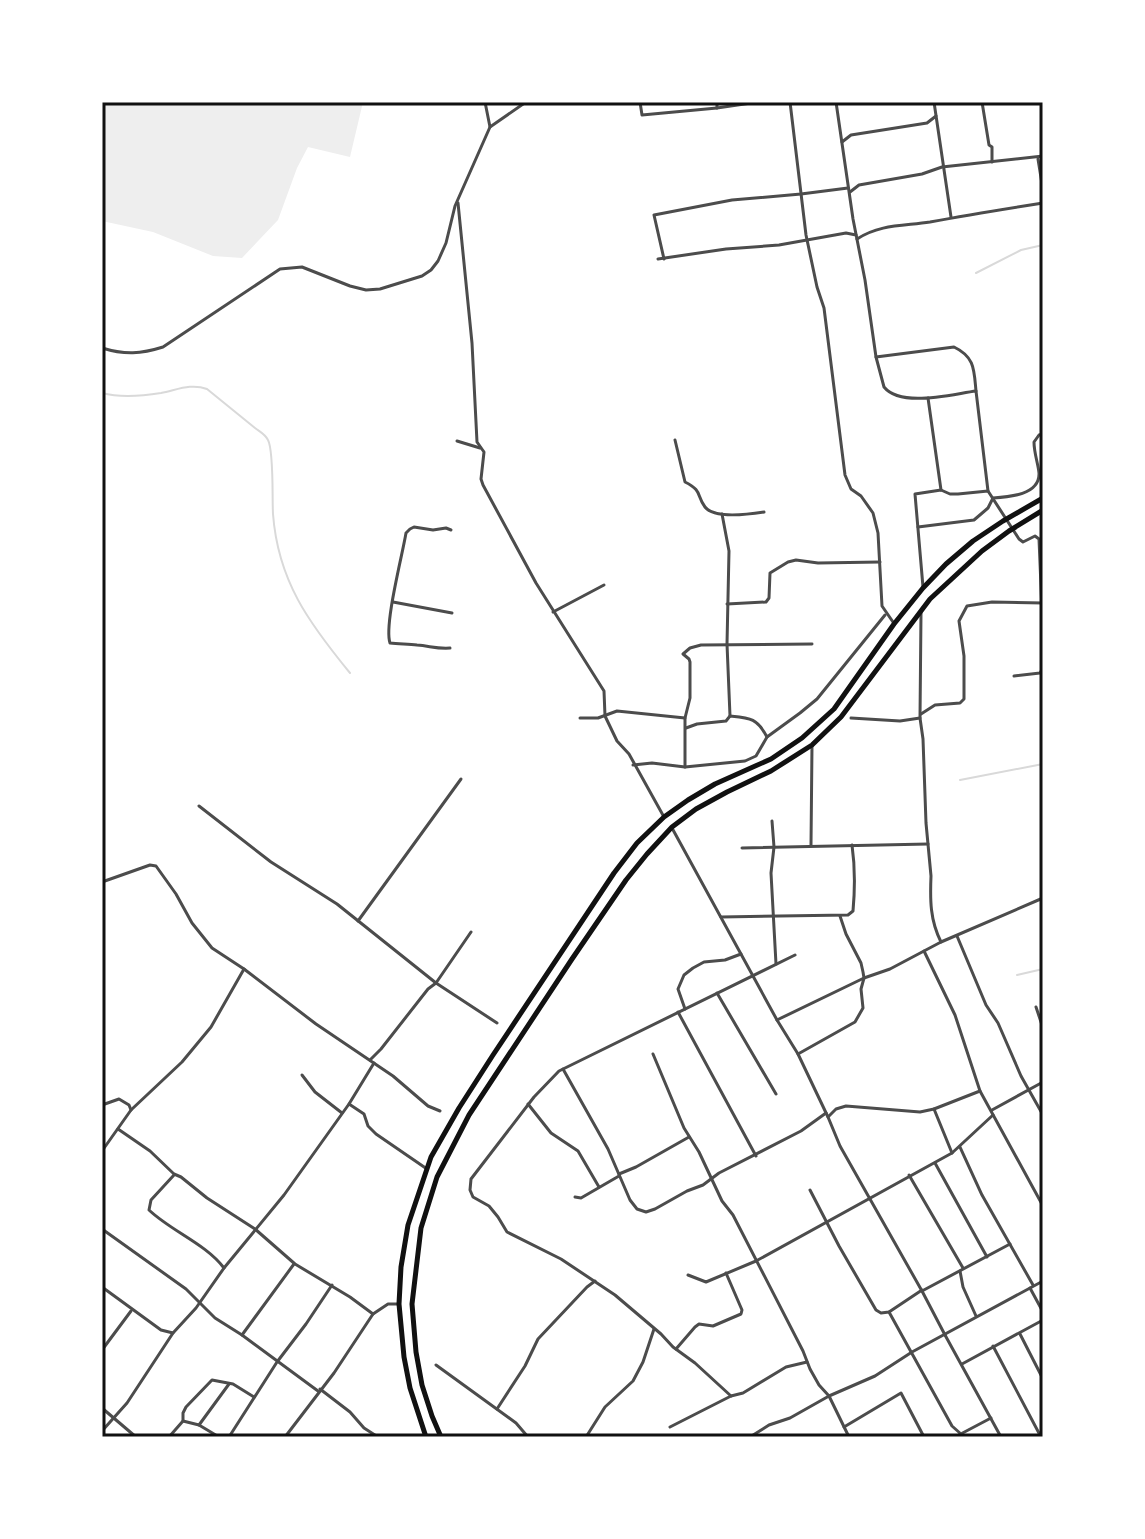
<svg xmlns="http://www.w3.org/2000/svg" width="1145" height="1539" font-family="'Titillium Web',sans-serif">
	<style>
		.green { fill: #eee }
		.lines { fill: none; stroke-linecap: round; stroke-linejoin: round }
		.stream { stroke: #d9d9d9; stroke-width: 2 }
		.minor { stroke: #4c4c4c; stroke-width: 3 }
		.tertiary { stroke: #4c4c4c; stroke-width: 3 }
		.trunk { stroke: #111; stroke-width: 5 }
		.neatline { fill: none; stroke: #111; stroke-width: 3 }
	</style>
	<rect width="100%" height="100%" fill="#fff"/>
	<path class="green" d="M102 102H363L350 157 308 147 297 168 278 220 242 258 213 256 153 232 102 221Z"/>
	<g class="lines">
		<g class="stream">
			<path d="M976 273 1021 250 1043 245"/>
			<path d="M102 393C121 398 142 396 161 393 177 390 191 383 207 389 223 402 239 415 255 428 260 432 265 434 268 440 274 451 272 498 273 514 278 581 309 623 350 673"/>
			<path d="M960 780 1043 764"/>
			<path d="M1017 975 1043 969"/>
		</g>
		<g class="minor">
			<path d="M485 102 490 127"/>
			<path d="M640 102 642 115 717 108"/>
			<path d="M717 102V108L758 102"/>
			<path d="M790 102 806 235 817 287 824 308 845 475 851 489 861 496 873 513 878 533 882 606 893 622"/>
			<path d="M836 102 853 219 865 280 876 357 884 387C901 408 952 394 976 391L988 491"/>
			<path d="M934 102 951 217"/>
			<path d="M982 102 989 145 992 147V162"/>
			<path d="M842 142 851 135 927 123 936 116"/>
			<path d="M1038 159 1043 190"/>
			<path d="M850 192 859 185 922 174 942 167 1043 156"/>
			<path d="M458 203 472 343 477 442 484 452 481 479 483 485 536 583 604 691 605 716 617 741 629 754 664 817"/>
			<path d="M857 239C880 224 904 226 930 222 968 215 1005 209 1043 203"/>
			<path d="M658 259 726 249 779 245 846 233 856 235"/>
			<path d="M664 259 654 215 732 200 801 194 848 188"/>
			<path d="M876 357 954 347C975 357 974 370 976 391"/>
			<path d="M928 398 941 490"/>
			<path d="M675 440 685 482C703 491 696 495 705 507 714 519 751 514 764 512"/>
			<path d="M457 441 480 448"/>
			<path d="M722 514 729 551 727 644 730 716"/>
			<path d="M918 527 974 520 988 508 993 498C1009 497 1040 495 1039 473 1038 463 1034 453 1034 442L1039 435 1043 434"/>
			<path d="M923 587 915 494 941 490 950 494H958L988 491 1019 539 1023 542 1035 536 1039 539 1043 634"/>
			<path d="M393 602 452 613"/>
			<path d="M727 604 766 602 769 598 770 573 788 562 796 560 818 563 880 562"/>
			<path d="M553 612 604 585"/>
			<path d="M921 613 920 718 923 739 926 823 931 876C930 900 930 920 941 942"/>
			<path d="M450 648C437 649 430 646 417 645 408 644 399 644 390 643 384 625 402 557 406 533L410 529 414 527 433 530 446 528 451 530"/>
			<path d="M1014 676 1040 673 1043 668"/>
			<path d="M921 714 935 705 960 703 964 699V656L959 621 967 606 992 602 1043 603"/>
			<path d="M580 718H598L617 711 685 718"/>
			<path d="M851 718 900 721 920 718"/>
			<path d="M686 728 697 724 726 721 730 716C750 718 757 718 767 737L800 713 817 699 885 615"/>
			<path d="M633 765 652 763 685 767 745 761 756 756 767 737"/>
			<path d="M685 767V718L690 698V662L689 659 683 654 690 648 701 645 812 644"/>
			<path d="M199 806 271 862 337 904 436 983 497 1023"/>
			<path d="M772 821 774 847 771 873 776 964"/>
			<path d="M672 828 777 1020 798 1054 828 1117 840 1146 922 1291 945 1335"/>
			<path d="M811 845 812 745"/>
			<path d="M742 848 928 844"/>
			<path d="M102 882 150 865 156 866 176 894 192 923 212 948 244 969 316 1024 393 1076 428 1106 440 1111"/>
			<path d="M721 917 848 915 853 911C855 889 855 866 852 845"/>
			<path d="M358 921 461 779"/>
			<path d="M957 936 986 1005 998 1023 1021 1076 1043 1115"/>
			<path d="M924 951 955 1015 980 1091 1043 1206"/>
			<path d="M717 993 776 1094"/>
			<path d="M1036 1007 1043 1028"/>
			<path d="M685 1009 678 989 684 975 693 968 704 962 725 960 741 954"/>
			<path d="M678 1012 756 1156"/>
			<path d="M777 1020 864 978 890 969 941 942 1043 898"/>
			<path d="M653 1054 684 1128 699 1152 722 1201 733 1215 803 1351 810 1369 819 1385 829 1396 849 1437"/>
			<path d="M798 1054 855 1022 863 1008 861 989 864 978 863 972 861 963 846 934 840 916"/>
			<path d="M102 1055 103 1058"/>
			<path d="M370 1060 381 1049 428 989 436 983 471 932"/>
			<path d="M563 1069 608 1149 630 1200 637 1209 646 1212 655 1209 687 1191 703 1185 719 1173 801 1131 826 1113"/>
			<path d="M302 1075 315 1092 342 1113"/>
			<path d="M349 1104 364 1114 368 1126 376 1134 427 1169"/>
			<path d="M528 1104 551 1133 578 1151 599 1187"/>
			<path d="M102 1105 119 1099 129 1105 131 1110"/>
			<path d="M934 1109 952 1153"/>
			<path d="M992 1110 1043 1082"/>
			<path d="M828 1117 836 1109 846 1106 920 1112 934 1109 980 1091"/>
			<path d="M118 1129 150 1151 174 1174 181 1177 207 1198 255 1229 295 1264 350 1297 373 1314"/>
			<path d="M960 1147 982 1195 1033 1285"/>
			<path d="M102 1151 131 1110 182 1062 211 1027 244 969"/>
			<path d="M935 1163 987 1257"/>
			<path d="M619 1174 636 1167 689 1137"/>
			<path d="M174 1175 151 1200 149 1210C171 1231 206 1244 224 1268"/>
			<path d="M909 1175 963 1268"/>
			<path d="M810 1190 839 1246 876 1310 881 1313 889 1312 922 1290"/>
			<path d="M575 1197 581 1198 619 1176"/>
			<path d="M102 1229 186 1289 215 1318 242 1335 318 1391"/>
			<path d="M960 1271 963 1287 976 1316"/>
			<path d="M688 1275 706 1282 756 1261 952 1153 993 1115"/>
			<path d="M102 1287 161 1330 173 1333"/>
			<path d="M1030 1288 1043 1312"/>
			<path d="M922 1291 1010 1244"/>
			<path d="M889 1312 952 1426 961 1434"/>
			<path d="M1020 1334 1043 1379"/>
			<path d="M242 1335 294 1264"/>
			<path d="M993 1346 1041 1437"/>
			<path d="M676 1349 695 1327 699 1324 713 1326 741 1314 742 1310 726 1273"/>
			<path d="M102 1350 131 1311"/>
			<path d="M962 1364 1043 1320"/>
			<path d="M436 1365 516 1423 528 1437"/>
			<path d="M320 1389 350 1412 364 1428 378 1437"/>
			<path d="M731 1396 695 1363 673 1347 661 1334 615 1295 561 1259 507 1232 498 1217 489 1206 473 1197 470 1190 471 1179 534 1097 559 1071 795 955"/>
			<path d="M102 1408 136 1437"/>
			<path d="M497 1409 525 1366 538 1339 587 1287 595 1281"/>
			<path d="M183 1421 199 1425 219 1437"/>
			<path d="M199 1425 229 1384"/>
			<path d="M670 1427 731 1396 743 1393 786 1367 807 1362"/>
			<path d="M844 1427 901 1393 924 1437"/>
			<path d="M102 1431 127 1403 173 1333 196 1308 224 1268 284 1195 349 1104 374 1063"/>
			<path d="M169 1437 183 1421V1413L186 1407 212 1380 233 1384 254 1397"/>
			<path d="M229 1437 277 1362 306 1324 332 1285"/>
			<path d="M285 1437 334 1373 373 1314 388 1304H399"/>
			<path d="M586 1437 605 1407 633 1381 643 1362 654 1329"/>
			<path d="M750 1437 769 1425 790 1418 829 1396 875 1376 912 1352 1043 1281"/>
			<path d="M955 1437 991 1418"/>
		</g>
		<g class="tertiary">
			<path d="M102 348C125 355 141 354 163 347L280 269 302 267 350 286 366 290 380 289 422 276 431 270 438 261 446 243 455 206 490 127 526 102"/>
			<path d="M945 1335 1001 1437"/>
		</g>
		<g class="trunk">
			<path d="M426 1437 410 1388 404 1357 399 1304 401 1267 408 1225 431 1157 459 1108 493 1055 614 873 637 843 664 817 688 800 715 784 771 759 802 738 834 709 894 624 923 588 946 564 973 541 1003 521 1043 498"/>
			<path d="M441 1437 432 1416 422 1385 416 1352 412 1304 421 1228 437 1177 469 1115 572 959 626 880 647 854 672 827 696 809 727 792 771 771 812 745 841 717 930 599 982 551 1009 531 1043 510"/>
		</g>
	</g>
	<rect width="1145" height="1539" fill="none" stroke="#ffffff" stroke-width="208"/>
	<rect x="104" y="104" width="937" height="1331" class="neatline"/>
</svg>
